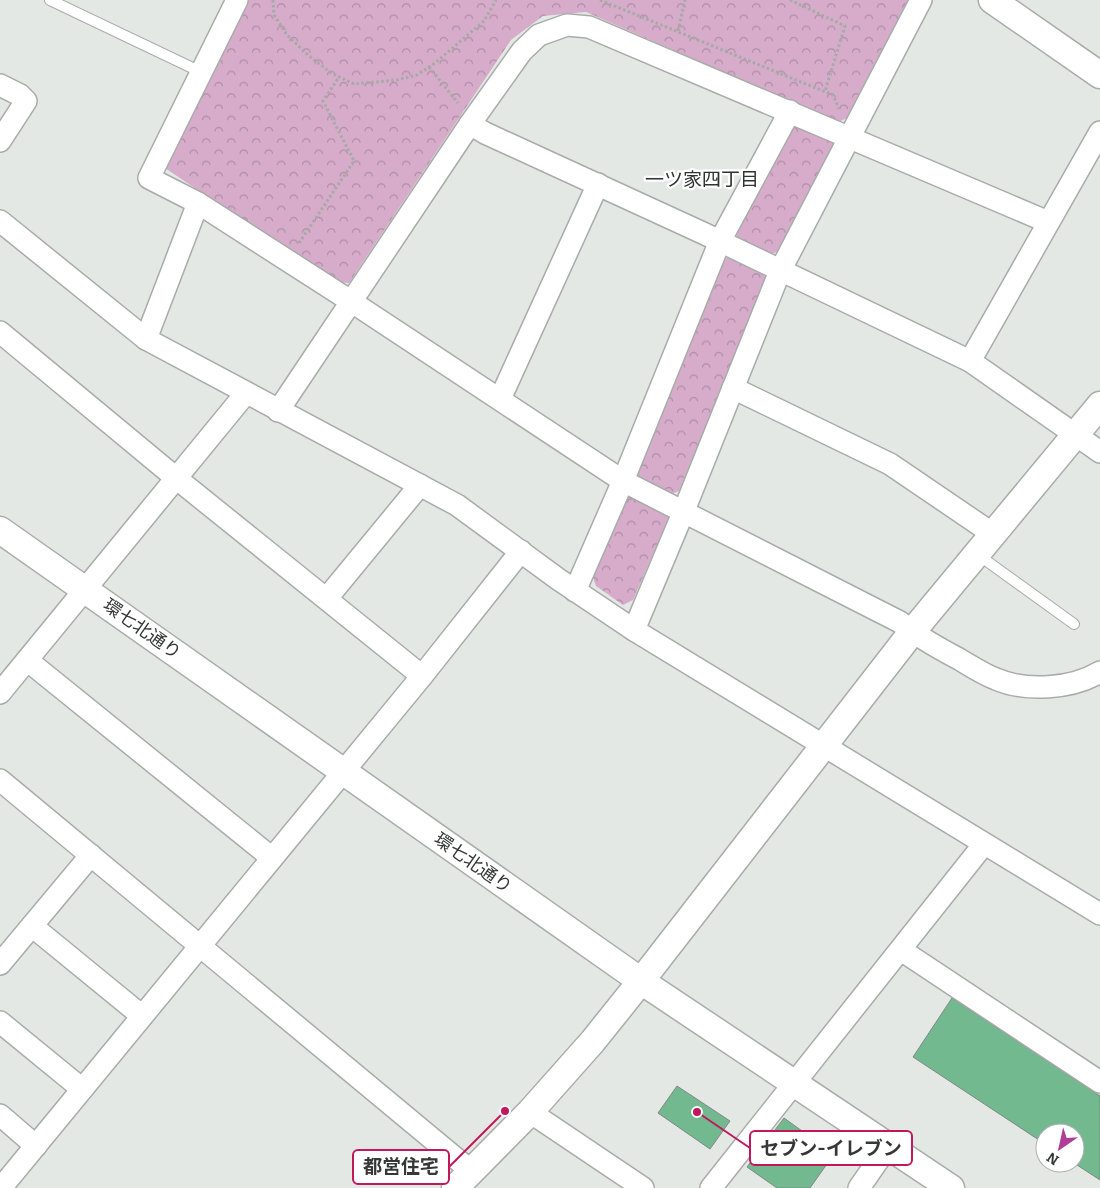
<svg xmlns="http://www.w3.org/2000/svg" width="1100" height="1188" font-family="Bitter,'Noto Sans JP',serif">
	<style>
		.forest { fill: url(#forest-crowns) }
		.building { fill: #73b990; stroke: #828784 }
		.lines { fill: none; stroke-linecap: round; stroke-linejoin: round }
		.service-casing { stroke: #a8aca9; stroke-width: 12 }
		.minor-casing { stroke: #a8aca9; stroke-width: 24 }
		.tertiary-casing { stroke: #a8aca9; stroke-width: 29 }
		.path { stroke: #a6aaa7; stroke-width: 3; stroke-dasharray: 2.5 2.5; stroke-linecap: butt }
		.service { stroke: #fff; stroke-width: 10 }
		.minor { stroke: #fff; stroke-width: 21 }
		.tertiary { stroke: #fff; stroke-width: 26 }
		.labels { text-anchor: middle; stroke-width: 4.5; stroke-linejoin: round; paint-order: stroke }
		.street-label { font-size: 18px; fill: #363837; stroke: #fff }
		.neighbourhood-label { font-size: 19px; fill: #2f3331; stroke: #fff }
		.leader { fill: none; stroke: #c2185b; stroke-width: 2 }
		.callout-dot { fill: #c2185b; stroke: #fff; stroke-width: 2 }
		.callout { fill: #fff; stroke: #c2185b; stroke-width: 2 }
		.callout-label { font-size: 19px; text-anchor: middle; font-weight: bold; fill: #363837 }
	</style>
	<defs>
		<pattern id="forest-crowns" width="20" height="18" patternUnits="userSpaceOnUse" patternTransform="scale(1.25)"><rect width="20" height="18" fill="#d6acca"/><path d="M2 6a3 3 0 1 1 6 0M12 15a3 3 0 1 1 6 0" fill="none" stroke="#ae8da5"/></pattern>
	</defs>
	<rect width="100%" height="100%" fill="#e3e8e5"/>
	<g class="forest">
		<path d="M244 0H913L854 115 838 122 586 12 543 16 511 40 349 283 335 282 162 166Z"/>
		<path d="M801 122 832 135 835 148 780 251 768 255 738 240 736 230 790 126Z"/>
		<path d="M732 256 763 270 766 281 679 491 669 495 639 481 633 468 720 261Z"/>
		<path d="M633 493 664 507 669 517 633 600 623 605 596 586 593 578 623 498Z"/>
	</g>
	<g class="building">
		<path d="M952 998 1100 1096V1180L1074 1163 1075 1133H1045V1144L913 1057Z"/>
		<path d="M677 1086 730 1121 710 1149 658 1113Z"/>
		<path d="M784 1118 834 1154 810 1188H777L747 1167Z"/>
	</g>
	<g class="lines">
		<defs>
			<g id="service">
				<path d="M50 0 201 72"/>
				<path d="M977 554 1074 624"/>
			</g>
			<g id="minor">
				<path d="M237 0 149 178 198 203 352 302 623 481 900 622C918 637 938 648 959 659 971 666 983 674 996 679 1026 692 1072 689 1100 672"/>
				<path d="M0 85 20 95 26 101 0 141"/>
				<path d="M470 124 485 133 705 234 970 361 1100 452"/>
				<path d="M0 221 146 339 457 505 558 579 634 630 1100 914"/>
				<path d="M0 332 176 478 422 676"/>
				<path d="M146 339 198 203"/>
				<path d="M970 361 1100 132"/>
				<path d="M733 388 890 464 993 534"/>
				<path d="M500 399 598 184"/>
				<path d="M278 411 470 124 522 51 539 35 567 25 589 27 1048 222"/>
				<path d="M575 591 623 481 720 241 790 111"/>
				<path d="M327 598 420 485"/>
				<path d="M634 630 683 513 780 271 921 0"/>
				<path d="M27 660 272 858"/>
				<path d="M0 693 246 393"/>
				<path d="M0 780 471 1171"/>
				<path d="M32 926 142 1016"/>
				<path d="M901 950 1100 1082"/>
				<path d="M0 964 91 855"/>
				<path d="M0 1022 82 1089"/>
				<path d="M530 1112 643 1188"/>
				<path d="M0 1115 36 1146"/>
				<path d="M1 1188 422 676 521 551"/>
				<path d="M711 1188 984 844"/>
				<path d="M859 1188 888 1146"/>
			</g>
			<g id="tertiary">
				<path d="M992 0 1100 75"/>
				<path d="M0 530 641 981 951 1188"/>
				<path d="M455 1188 530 1112 593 1041 641 981 912 632 1100 405"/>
			</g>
		</defs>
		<use href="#service" class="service-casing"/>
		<use href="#minor" class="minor-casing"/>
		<use href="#tertiary" class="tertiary-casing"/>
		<g class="path">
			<path d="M273 0 274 15 287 35 308 55 331 73 354 84 397 80 417 75 435 63 484 21 496 0"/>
			<path d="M600 0 833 95 839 109"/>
			<path d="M790 0 845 26 825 91"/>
			<path d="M678 31 685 0"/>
			<path d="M429 67 458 103"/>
			<path d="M299 243 354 161 323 101 339 77"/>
		</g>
		<use href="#service" class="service"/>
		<use href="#minor" class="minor"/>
		<use href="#tertiary" class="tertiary"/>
	</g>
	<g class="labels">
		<g class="street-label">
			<text transform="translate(142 629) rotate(35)" y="6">環七北通り</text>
			<text transform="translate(473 863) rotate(35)" y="6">環七北通り</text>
		</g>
		<g class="neighbourhood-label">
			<text x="702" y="186">一ツ家四丁目</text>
		</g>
	</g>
	<path class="leader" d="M697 1112L750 1148M505 1111L449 1167"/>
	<g class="callout-dot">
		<circle cx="697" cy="1112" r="5"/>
		<circle cx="505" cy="1111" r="5"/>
	</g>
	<g class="callout">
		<rect x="750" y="1131" width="162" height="34" rx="5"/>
		<rect x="353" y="1150" width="96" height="34" rx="5"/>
	</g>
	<g class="callout-label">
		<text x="831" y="1155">セブン-イレブン</text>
		<text x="401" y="1173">都営住宅</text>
	</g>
	<g transform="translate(1060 1148) rotate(214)"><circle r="24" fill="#ffffff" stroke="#afafaf"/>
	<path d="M0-4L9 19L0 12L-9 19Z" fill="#b03d98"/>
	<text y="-8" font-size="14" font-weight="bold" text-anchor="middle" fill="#363837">N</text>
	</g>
</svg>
